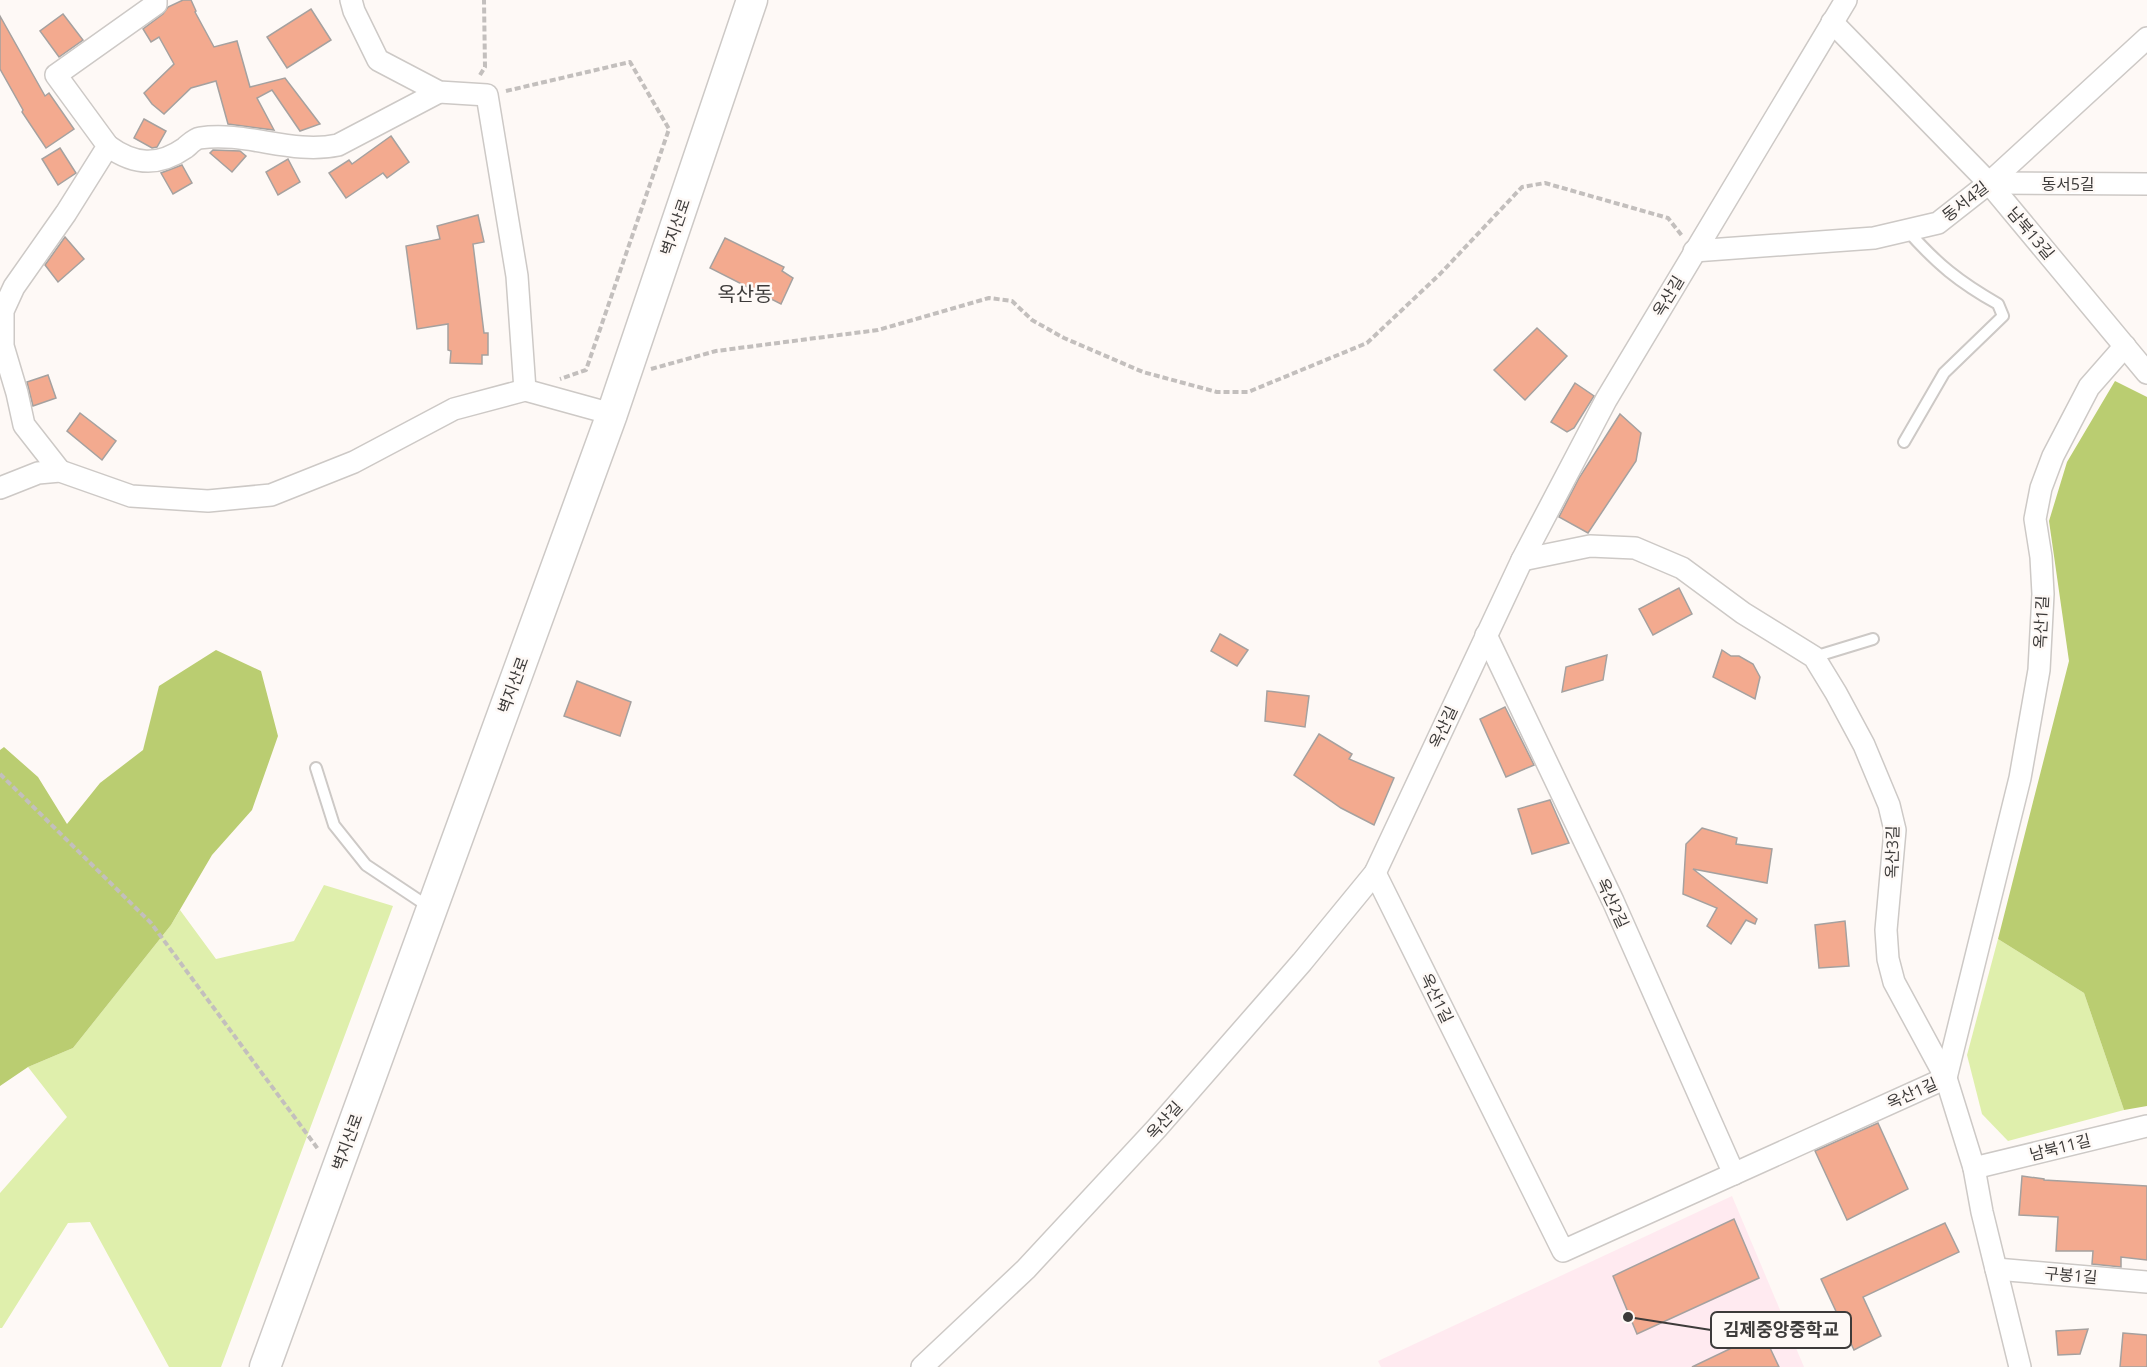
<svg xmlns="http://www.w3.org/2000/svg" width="2147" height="1367" font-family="'Open Sans','Noto Sans KR',sans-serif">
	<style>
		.education { fill: #ffeaf0 }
		.green { fill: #dfefac }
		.forest { fill: #bacd71 }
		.building { fill: #f3aa8f; stroke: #a5a19f; stroke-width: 1.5 }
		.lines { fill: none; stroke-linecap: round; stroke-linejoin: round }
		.lane-casing { stroke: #cdc9c6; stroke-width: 14 }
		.street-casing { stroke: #cdc9c6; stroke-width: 24 }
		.secondary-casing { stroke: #cdc9c6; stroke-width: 33 }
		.path { stroke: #c3bfbd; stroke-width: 4; stroke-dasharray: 6 3; stroke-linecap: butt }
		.lane { stroke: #fff; stroke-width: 10 }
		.street { stroke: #fff; stroke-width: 21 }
		.secondary { stroke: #fff; stroke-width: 30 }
		.labels { text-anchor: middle; stroke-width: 5; stroke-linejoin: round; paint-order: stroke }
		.street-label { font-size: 16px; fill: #3d3b3a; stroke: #fef9f6 }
		.quarter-label { font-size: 20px; fill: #3d3b3a; stroke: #fef9f6 }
		.leader { fill: none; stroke: #3d3b3a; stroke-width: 2 }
		.callout-dot { fill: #3d3b3a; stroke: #fef9f6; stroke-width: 2 }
		.callout { fill: #fef9f6; stroke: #3d3b3a; stroke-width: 2 }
		.callout-label { font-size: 18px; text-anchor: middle; font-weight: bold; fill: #3d3b3a }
	</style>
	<rect width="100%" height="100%" fill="#fef9f6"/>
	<path class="education" d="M1732 1196 1804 1367H1381L1378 1361Z"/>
	<g class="green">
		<path d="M324 885 393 906 221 1367H169L90 1222 68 1223 2 1328H0V1193L67 1117 28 1067 73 1048 171 925 180 910 216 959 294 941Z"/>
		<path d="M1998 939 2084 993 2124 1110 2008 1141 1982 1114 1967 1055Z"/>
	</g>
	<g class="forest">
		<path d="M2115 381 2147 397V1106L2124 1110 2084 993 1998 939 2069 661 2049 521 2067 462Z"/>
		<path d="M216 650 261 671 278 736 252 810 212 855 171 925 73 1048 28 1067 0 1086V750L4 747 38 777 67 824 100 783 143 750 159 686Z"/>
	</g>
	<g class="building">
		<path d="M183 0H191L196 11 195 12 214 47 237 41 250 87 285 78 320 124 300 131 272 90 257 98 274 130 228 124 216 81 191 88 164 114 152 104 144 93 174 64 159 37 151 42 143 29 163 14 168 7Z"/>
		<path d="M311 9 331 40 287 68 267 37Z"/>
		<path d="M63 14 83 40 59 57 40 31Z"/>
		<path d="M0 16 45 96 49 93 74 129 46 148 22 112 23 110 0 69Z"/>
		<path d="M144 119 166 131 157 147 152 148 134 138Z"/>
		<path d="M391 136 409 162 387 178 383 173 346 198 329 173 349 160 352 164Z"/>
		<path d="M60 148 76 173 58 185 42 159Z"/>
		<path d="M213 150 240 151 246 156 232 172 210 153Z"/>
		<path d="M288 159 300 182 278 195 266 172Z"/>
		<path d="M182 165 192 183 173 194 161 173Z"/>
		<path d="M478 215 484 242 473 244 484 333H488V355H482V364L450 363 451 351 448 350V324L417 329 406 246 440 239 437 226Z"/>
		<path d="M65 237 84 259 58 282 45 265Z"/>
		<path d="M725 238 784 267 782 271 793 278 781 304 710 268Z"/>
		<path d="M1537 328 1567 356 1525 400 1494 370Z"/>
		<path d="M48 375 56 398 33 406 27 382Z"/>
		<path d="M1575 383 1594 396 1574 428 1567 432 1551 422Z"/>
		<path d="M80 413 116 441 102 460 67 431Z"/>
		<path d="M1620 414 1641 433 1636 461 1588 533 1559 517 1579 478Z"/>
		<path d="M1679 588 1692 614 1653 635 1639 609Z"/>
		<path d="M1220 634 1248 650 1237 666 1211 651Z"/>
		<path d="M1722 650 1731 656H1739L1753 664 1760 677 1755 699 1713 677Z"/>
		<path d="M1607 655 1603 680 1562 692 1566 667Z"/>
		<path d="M577 681 631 702 620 736 564 716Z"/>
		<path d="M1267 691 1309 696 1305 727 1265 721Z"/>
		<path d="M1505 707 1534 765 1506 777 1480 719Z"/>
		<path d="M1319 734 1352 754 1349 759 1394 778 1374 825 1341 808 1294 775Z"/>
		<path d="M1550 800 1569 843 1532 854 1518 809Z"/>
		<path d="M1702 828 1737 838 1736 844 1772 849 1767 883 1693 869 1757 919 1755 924 1746 920 1731 944 1707 926 1717 908 1683 894 1686 844Z"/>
		<path d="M1845 921 1849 966 1819 968 1815 925Z"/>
		<path d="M1878 1123 1908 1189 1847 1220 1815 1151Z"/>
		<path d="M2022 1176 2044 1179V1180L2147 1186V1260L2121 1257V1267L2092 1264 2093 1251H2056L2058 1217 2019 1215Z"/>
		<path d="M1734 1219 1759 1278 1637 1334 1613 1276Z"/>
		<path d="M1945 1223 1959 1252 1863 1297 1881 1336 1854 1350 1821 1279Z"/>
		<path d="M2088 1329 2080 1354 2058 1355 2056 1331Z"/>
		<path d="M1763 1333 1779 1367H1692Z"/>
		<path d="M2123 1333 2147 1335V1367H2120Z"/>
	</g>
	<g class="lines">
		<defs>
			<g id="lane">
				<path d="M1904 442 1944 373 2003 316 1998 304C1959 282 1937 264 1907 230"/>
				<path d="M1814 657 1873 639"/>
				<path d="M316 768 334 825 366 865 429 907"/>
			</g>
			<g id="street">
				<path d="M351 0 354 11 378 60 439 92 487 95 517 276 525 390"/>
				<path d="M1832 22 1989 183 2147 373"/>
				<path d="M108 146C134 165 158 167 185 148 190 144 194 139 200 138 246 131 292 155 338 145L439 92"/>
				<path d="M1989 183 2147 184"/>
				<path d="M1694 251 1874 238 1938 223 1989 183 2147 38"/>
				<path d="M60 471 24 425 17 393 3 346V311L14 287 66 213 108 146 56 75 156 4V0"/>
				<path d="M0 488 38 473 60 471 131 496 208 501 271 495 354 462 454 409 525 390 612 414"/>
				<path d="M1522 560 1590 546 1635 548 1682 568 1743 613 1814 657 1836 693 1864 745 1889 805 1895 830 1886 930 1888 959 1894 982 1946 1078 1974 1168 1982 1212 2020 1367"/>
				<path d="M1486 635 1613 901 1734 1174"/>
				<path d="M1375 873 1563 1251 1946 1078 2020 778 2039 670 2043 594 2041 557 2035 519 2041 488 2053 456 2089 387 2125 346"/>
				<path d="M1974 1168 2147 1126"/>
				<path d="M1996 1269 2147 1282"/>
				<path d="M922 1367 1026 1269 1157 1128 1302 962 1375 873 1522 560 1606 400 1846 0"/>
			</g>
			<path id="secondary" d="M265 1367 612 414 752 0"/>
		</defs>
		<use href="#lane" class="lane-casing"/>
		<use href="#street" class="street-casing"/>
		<use href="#secondary" class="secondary-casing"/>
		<g class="path">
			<path d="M480 75 485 67 484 0"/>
			<path d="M506 91 630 62 669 129 586 370 560 379"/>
			<path d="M651 369 716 351 878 330 989 298 1012 301 1032 320 1064 338 1143 372 1217 392H1248L1367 343 1440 274 1522 187 1545 183 1668 218 1683 237"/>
			<path d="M0 774 151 923 318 1149"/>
		</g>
		<use href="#lane" class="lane"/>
		<use href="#street" class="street"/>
		<use href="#secondary" class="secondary"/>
	</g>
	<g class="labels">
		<g class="street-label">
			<text x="2068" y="190">동서5길</text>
			<text transform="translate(1965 201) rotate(-38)" y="6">동서4길</text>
			<text transform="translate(675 227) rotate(-71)" y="6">벽지산로</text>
			<text transform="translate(2031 233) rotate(50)" y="6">남북13길</text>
			<text transform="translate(1668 296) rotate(-59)" y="6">옥산길</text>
			<text transform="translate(2041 622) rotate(-87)" y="6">옥산1길</text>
			<text transform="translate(513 685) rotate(-70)" y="6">벽지산로</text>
			<text transform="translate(1443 727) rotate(-65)" y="6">옥산길</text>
			<text transform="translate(1892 852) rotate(-89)" y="6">옥산3길</text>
			<text transform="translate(1613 903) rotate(65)" y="6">옥산2길</text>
			<text transform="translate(1437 998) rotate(64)" y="6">옥산1길</text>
			<text transform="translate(1912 1093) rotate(-24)" y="6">옥산1길</text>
			<text transform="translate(1164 1120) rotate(-48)" y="6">옥산길</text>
			<text transform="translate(347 1142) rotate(-70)" y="6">벽지산로</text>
			<text transform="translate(2060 1147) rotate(-14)" y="6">남북11길</text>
			<text transform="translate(2071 1275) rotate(5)" y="6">구봉1길</text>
		</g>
		<g class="quarter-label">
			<text x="745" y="301">옥산동</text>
		</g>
	</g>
	<path class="leader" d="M1628 1317L1711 1330"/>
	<circle class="callout-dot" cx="1628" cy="1317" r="6"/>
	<rect class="callout" x="1711" y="1312" width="140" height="36" rx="6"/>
	<g class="callout-label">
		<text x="1781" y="1336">김제중앙중학교</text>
	</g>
</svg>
